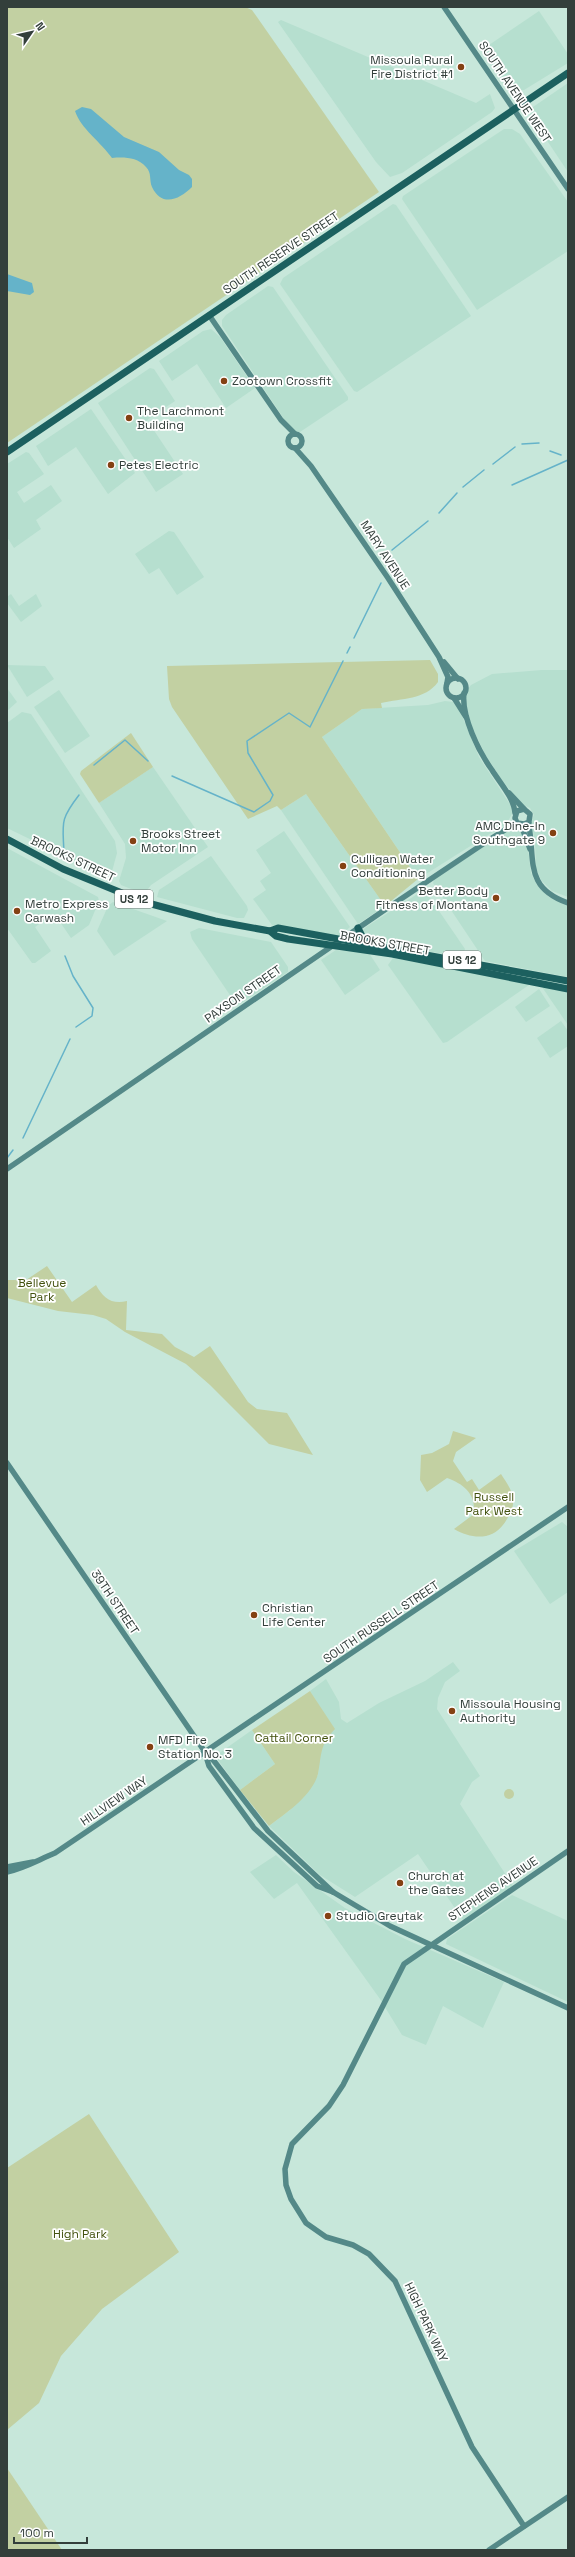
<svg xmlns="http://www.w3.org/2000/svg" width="575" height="2557" font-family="'Space Grotesk',sans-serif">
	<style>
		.built { fill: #b6dfcf }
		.green { fill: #c2d0a2 }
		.water { fill: #65b3c9 }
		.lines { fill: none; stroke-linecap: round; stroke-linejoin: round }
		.stream { stroke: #65b3c9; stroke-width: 1.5 }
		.secondary { stroke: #548988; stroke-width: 5.5 }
		.highway { stroke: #1c605f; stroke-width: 7 }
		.poi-dot { fill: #844113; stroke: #fff; stroke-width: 1.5 }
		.labels { text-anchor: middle; stroke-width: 3.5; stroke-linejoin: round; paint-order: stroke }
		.shield { fill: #fff; stroke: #707976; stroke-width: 1 }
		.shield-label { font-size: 11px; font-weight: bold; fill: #333f3b }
		.poi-label { font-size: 12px; fill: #333f3b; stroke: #fff; text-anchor: start }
		.street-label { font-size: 12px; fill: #333f3b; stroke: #fff }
		.park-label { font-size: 12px; fill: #43520f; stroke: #fff }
	</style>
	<rect width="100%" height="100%" fill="#c7e7da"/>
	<g class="built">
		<path d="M539 11 568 54V63L524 90H515L501 80 483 49Z"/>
		<path d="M281 20 476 103 490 94 495 108 492 112 402 173 390 177 376 162 278 22Z"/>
		<path d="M568 83V172L530 115 533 107Z"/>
		<path d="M504 129H512L520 134 568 202V251L477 310 402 199 403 196Z"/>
		<path d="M393 204 396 205 471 316 357 392 354 391 280 284 283 278Z"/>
		<path d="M268 286 273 287 348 397V400L300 432H294L290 428 222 326V320L226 315Z"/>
		<path d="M211 329 220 337 255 388 226 408 197 364 172 381 159 361 203 331Z"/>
		<path d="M150 368 154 369 175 401 147 420 183 474 156 492 98 403Z"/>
		<path d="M91 409 135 473 108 494 76 447 48 466 36 446Z"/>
		<path d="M26 452 29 453 44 474 17 492 24 503 51 485 62 501 36 520 41 529 14 548 7 537V464Z"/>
		<path d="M169 531 174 532 204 577 177 595 159 568 149 574 135 554Z"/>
		<path d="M11 594 19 606 36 594 42 606 21 622 7 603V597Z"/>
		<path d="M7 665 45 666 54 679 27 697Z"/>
		<path d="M542 670H568V897L552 891 541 880 536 868 535 842 531 821 534 815 530 808 521 804 502 780 485 754 471 725 465 700 467 690 471 685 492 674Z"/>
		<path d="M7 688 17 702 7 711Z"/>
		<path d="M59 690 90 736 65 753 34 707Z"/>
		<path d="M445 701 453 702 460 711 479 757 511 806 513 812 507 823 418 879 322 737 362 709 428 705Z"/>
		<path d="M22 712 31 714 115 841 117 853 111 875 108 877 7 828V723Z"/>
		<path d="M153 767 208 847 151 885 144 894 121 885 119 881 126 858 125 844 99 803Z"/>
		<path d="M306 794 385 906 358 924 281 810Z"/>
		<path d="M517 828 521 831 528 849 531 873 537 885 549 897 568 905V977L485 961 433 883 434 880 510 829Z"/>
		<path d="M284 831 350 927 339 937 272 925 253 899 266 890 260 881 271 873 256 850Z"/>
		<path d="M7 848 98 897 99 901 89 925 71 938 56 916 52 915 35 927 51 951 35 963H32L7 928Z"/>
		<path d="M211 856 247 906 248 910 244 918H237L157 897 159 890Z"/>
		<path d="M422 891 426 892 465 949 462 957 367 941 362 931 366 927Z"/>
		<path d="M113 902 116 903 167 921 114 956 97 931 108 906Z"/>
		<path d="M199 928 271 942 288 967V972L240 1004H236L192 939 190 932Z"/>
		<path d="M336 950 369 953 380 970 345 995 321 960Z"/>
		<path d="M393 958 528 983 529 985 447 1042 443 1043 388 965Z"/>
		<path d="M542 987 568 990V1025Z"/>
		<path d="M539 989 550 1006 526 1022 515 1007Z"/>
		<path d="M561 1021 568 1031V1046L550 1058 537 1038Z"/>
		<path d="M562 1522 568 1527V1592L550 1604 514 1551Z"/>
		<path d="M453 1662 460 1671 445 1682 438 1698 437 1709 480 1776 472 1782 460 1804 513 1886 463 1920 418 1854 355 1897 320 1875 269 1826 290 1810 318 1775 319 1758 325 1739 334 1729 310 1691 326 1679 339 1702 341 1719 347 1723 379 1703 425 1681Z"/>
		<path d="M252 1730 275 1764 240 1790 218 1760V1754Z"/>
		<path d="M276 1855 294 1872 345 1908 405 1939 504 1982 483 2028 443 2006 426 2045 402 2035 380 1999 297 1883 274 1899 250 1872Z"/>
		<path d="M512 1895 568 1921V2002L446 1944 447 1939Z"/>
	</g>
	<g class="green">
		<path d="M7 7H245L252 10 379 192 7 443Z"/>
		<path d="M430 660 438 674V682C425 700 402 698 381 703L382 708 362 709 322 737 418 879 385 906 306 794 281 810 277 806 248 819 172 707 169 699 167 666Z"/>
		<path d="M131 733 153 767 99 803 80 774 81 771Z"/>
		<path d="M47 1266 72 1302 96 1285C103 1298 112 1305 127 1301L126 1330 162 1334 175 1347 194 1357 210 1346 248 1402 257 1409 287 1413 313 1455 269 1444 210 1385 186 1364 125 1332 106 1319 93 1315 58 1311 7 1298V1280H26Z"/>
		<path d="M453 1431 476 1438 456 1452 453 1461 467 1482 472 1479 479 1490 501 1474C506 1482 512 1489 513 1499 514 1506 511 1513 507 1519 495 1541 473 1540 454 1529L474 1514C476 1494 464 1484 447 1478L427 1492 420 1480 421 1455 432 1453 449 1444Z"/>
		<path d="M310 1691 335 1729C319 1746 322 1754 318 1774 312 1796 286 1813 269 1826L240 1790 275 1764 252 1730Z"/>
		<circle cx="509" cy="1794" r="5"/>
		<path d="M89 2114 179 2252 102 2309 61 2356 39 2403 7 2430V2168Z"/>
		<path d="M7 2468 62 2550H7Z"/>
	</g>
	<g class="water">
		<path d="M82 107 91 109 124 137 159 152 179 170 189 175 192 179V187C180 199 162 208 152 187 149 180 152 173 146 167 137 157 124 157 112 158 101 142 81 129 75 111Z"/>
		<path d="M7 274 32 283 34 292 30 295 7 291Z"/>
	</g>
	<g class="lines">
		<g class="stream">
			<path d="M522 444 539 443"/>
			<path d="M550 451 561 455"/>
			<path d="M493 464 515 447"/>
			<path d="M512 485 568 460"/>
			<path d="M463 487 484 470"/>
			<path d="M439 513 457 493"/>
			<path d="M392 550 428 521"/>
			<path d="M388 569 391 559"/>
			<path d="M354 638 381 583"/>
			<path d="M347 653 350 647"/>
			<path d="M94 765 125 740 148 761"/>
			<path d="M172 776 254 812 270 801 273 795 248 753 247 741 289 713 310 727 343 661"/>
			<path d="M64 854C63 823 59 821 79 795"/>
			<path d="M65 956 73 976 93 1008 92 1016 76 1027"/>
			<path d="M23 1138 70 1039"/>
			<path d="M7 1158 13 1150"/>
		</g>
		<g class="secondary">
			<path d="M444 7 568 189"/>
			<path d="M209 315 281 420 295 434"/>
			<circle cx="295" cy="441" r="7"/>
			<path d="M295 448 311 466 388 578 439 657 448 677 447 683"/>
			<path d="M444 662 458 679"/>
			<circle cx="456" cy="688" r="10"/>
			<path d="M464 693C461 716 479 752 492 770 500 783 514 798 515 813"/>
			<path d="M454 698 466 717"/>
			<path d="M509 793 524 809"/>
			<path d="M529 822 524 824 517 823 515 818 517 811 524 809 530 814C530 818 528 822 529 826 535 862 525 888 568 903"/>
			<path d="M521 825 530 849"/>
			<path d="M7 1169 386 909 492 838 511 826 520 824"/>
			<path d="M7 1463 205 1752 214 1761 268 1831 333 1892"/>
			<path d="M205 1753 209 1766 254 1828 317 1886 333 1892 390 1926 568 2008"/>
			<path d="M7 1867 33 1862"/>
			<path d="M7 1872C25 1868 38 1860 55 1853L568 1507"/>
			<path d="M524 2526 472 2447 395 2281 369 2254 353 2245 326 2237 306 2223 291 2199 286 2185 285 2169 292 2144 329 2106 343 2085 404 1964 568 1851"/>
			<path d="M489 2550 568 2497"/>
		</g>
		<g class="highway">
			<path d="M7 452 568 73"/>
			<path d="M7 839 63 869 144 902 215 921 270 931 276 936 288 939 392 954 568 989"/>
			<path d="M358 928 363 938 370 943"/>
			<path d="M270 931 278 928 289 930 568 981"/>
		</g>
	</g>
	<g class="poi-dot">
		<circle cx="461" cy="67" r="4"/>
		<circle cx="224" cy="381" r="4"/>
		<circle cx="129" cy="418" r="4"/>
		<circle cx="111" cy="465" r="4"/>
		<circle cx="553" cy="833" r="4"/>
		<circle cx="133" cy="841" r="4"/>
		<circle cx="343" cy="866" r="4"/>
		<circle cx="496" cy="898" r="4"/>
		<circle cx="17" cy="911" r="4"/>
		<circle cx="254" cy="1615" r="4"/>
		<circle cx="452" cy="1711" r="4"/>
		<circle cx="150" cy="1747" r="4"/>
		<circle cx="400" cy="1883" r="4"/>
		<circle cx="328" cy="1916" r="4"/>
	</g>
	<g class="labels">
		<g class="shield">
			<rect x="115" y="890" width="38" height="18" rx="3"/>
			<rect x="443" y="951" width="38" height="18" rx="3"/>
		</g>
		<g class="shield-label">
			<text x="134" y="903">US 12</text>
			<text x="462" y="964">US 12</text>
		</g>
		<g class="poi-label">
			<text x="453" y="64" text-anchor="end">Missoula Rural<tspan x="453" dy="14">Fire District #1</tspan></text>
			<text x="232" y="385">Zootown Crossfit</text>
			<text x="137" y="415">The Larchmont<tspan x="137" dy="14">Building</tspan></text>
			<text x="119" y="469">Petes Electric</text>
			<text x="545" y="830" text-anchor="end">AMC Dine-In<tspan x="545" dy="14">Southgate 9</tspan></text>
			<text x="141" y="838">Brooks Street<tspan x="141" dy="14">Motor Inn</tspan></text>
			<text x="351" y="863">Culligan Water<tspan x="351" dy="14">Conditioning</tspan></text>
			<text x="488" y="895" text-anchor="end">Better Body<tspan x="488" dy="14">Fitness of Montana</tspan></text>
			<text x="25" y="908">Metro Express<tspan x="25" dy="14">Carwash</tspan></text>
			<text x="262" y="1612">Christian<tspan x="262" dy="14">Life Center</tspan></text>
			<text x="460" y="1708">Missoula Housing<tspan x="460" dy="14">Authority</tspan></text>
			<text x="158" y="1744">MFD Fire<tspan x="158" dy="14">Station No. 3</tspan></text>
			<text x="408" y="1880">Church at<tspan x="408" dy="14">the Gates</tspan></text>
			<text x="336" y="1920">Studio Greytak</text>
		</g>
		<g class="street-label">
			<text transform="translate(515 92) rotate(56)" y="4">SOUTH AVENUE WEST</text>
			<text transform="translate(281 253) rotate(-34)" y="4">SOUTH RESERVE STREET</text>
			<text transform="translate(385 555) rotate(57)" y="4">MARY AVENUE</text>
			<text transform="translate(73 859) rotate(25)" y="4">BROOKS STREET</text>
			<text transform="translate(385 943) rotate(10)" y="4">BROOKS STREET</text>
			<text transform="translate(243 994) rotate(-35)" y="4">PAXSON STREET</text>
			<text transform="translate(115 1602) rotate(56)" y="4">39TH STREET</text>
			<text transform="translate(381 1622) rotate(-34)" y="4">SOUTH RUSSELL STREET</text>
			<text transform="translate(114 1801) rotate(-34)" y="4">HILLVIEW WAY</text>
			<text transform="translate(493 1889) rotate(-34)" y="4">STEPHENS AVENUE</text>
			<text transform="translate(426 2322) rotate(65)" y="4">HIGH PARK WAY</text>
		</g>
		<g class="park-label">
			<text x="42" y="1287">Bellevue<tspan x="42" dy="14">Park</tspan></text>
			<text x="494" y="1501">Russell<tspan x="494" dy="14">Park West</tspan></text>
			<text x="294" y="1742">Cattail Corner</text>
			<text x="80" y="2238">High Park</text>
		</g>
	</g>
	<rect width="575" height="2557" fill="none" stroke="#333f3b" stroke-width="16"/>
	<g transform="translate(32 32) rotate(56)" stroke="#ffffff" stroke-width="3" paint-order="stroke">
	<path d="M0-3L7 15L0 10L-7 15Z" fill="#333f3b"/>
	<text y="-6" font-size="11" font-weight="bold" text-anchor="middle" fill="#333f3b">N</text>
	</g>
	<path d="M14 2537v6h73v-6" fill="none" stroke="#333f3b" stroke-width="2"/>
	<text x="20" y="2537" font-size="12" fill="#333f3b" stroke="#ffffff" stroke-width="3" paint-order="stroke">100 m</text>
</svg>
